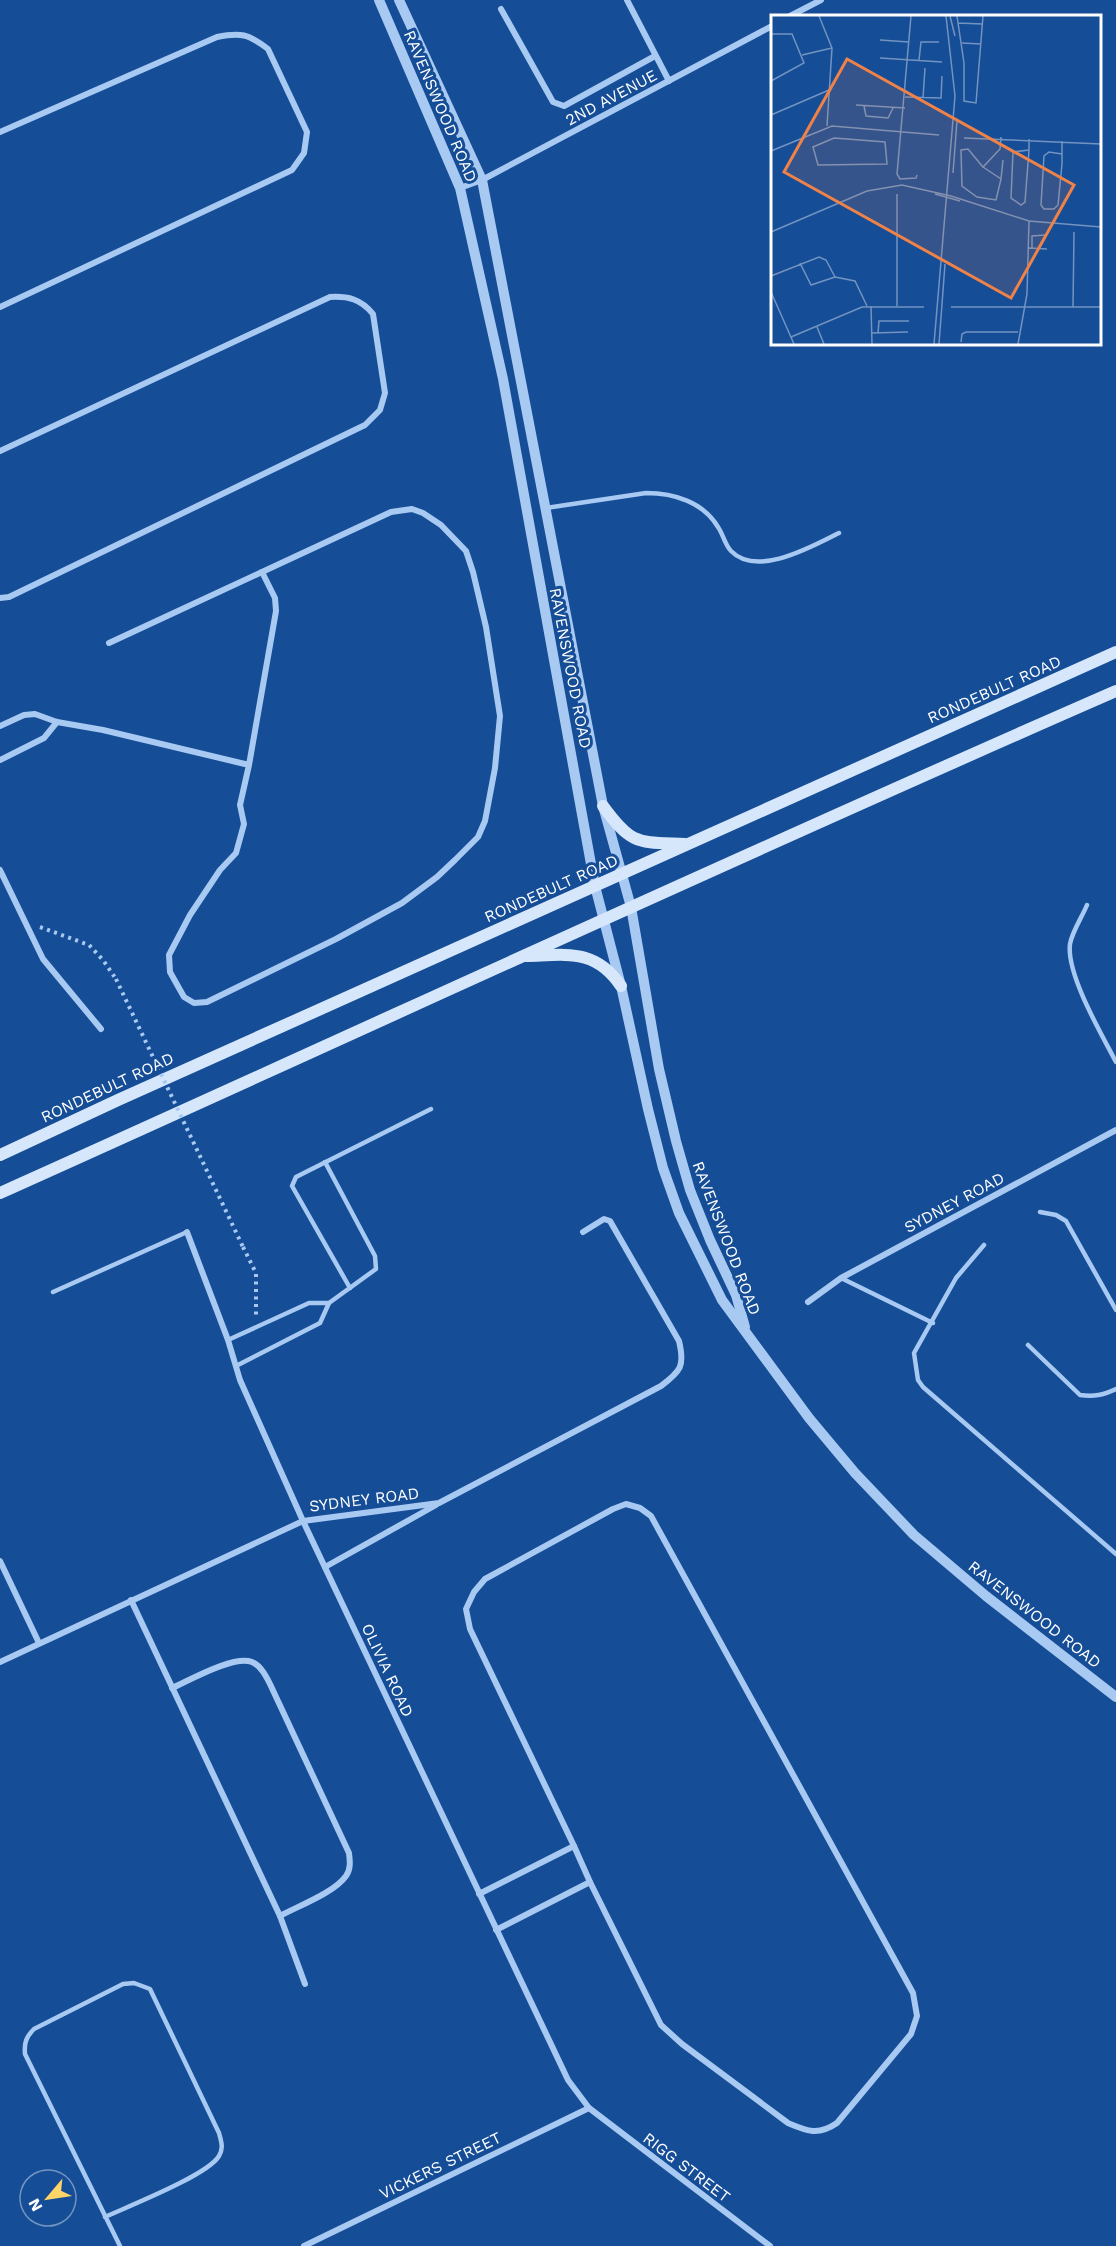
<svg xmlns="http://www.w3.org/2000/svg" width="1116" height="2246" font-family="'Work Sans',sans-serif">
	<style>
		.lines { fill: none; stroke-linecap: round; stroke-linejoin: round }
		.path { stroke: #a8c9f2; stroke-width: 4; stroke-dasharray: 3 4.5; stroke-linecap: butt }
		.service { stroke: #a8c9f2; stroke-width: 4.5 }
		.minor { stroke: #a8c9f2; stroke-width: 6 }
		.tertiary { stroke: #a8c9f2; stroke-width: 10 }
		.secondary { stroke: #d6e7fc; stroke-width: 12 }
		.path-bridge { stroke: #a8c9f2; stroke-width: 4; stroke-dasharray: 3 4.5; stroke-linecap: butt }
		.labels { text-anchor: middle; stroke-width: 6; stroke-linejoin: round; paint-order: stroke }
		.street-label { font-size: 16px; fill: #fff; stroke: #154d97 }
		.inset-road { fill: none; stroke: #7394c1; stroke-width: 1.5 }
		.view { fill: #ee8249; fill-opacity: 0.15; stroke: #ee8249; stroke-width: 3 }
		.inset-edge { fill: none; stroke: #fff; stroke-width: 3 }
	</style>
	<rect width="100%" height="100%" fill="#154d97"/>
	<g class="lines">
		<g class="path">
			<path d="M40 927 89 945 103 960 116 979"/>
			<path d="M243 1247 256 1273V1315"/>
		</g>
		<g class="service">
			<path d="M546 508 646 493C674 493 703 502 718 527 723 534 725 545 731 551 757 578 813 546 839 533"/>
			<path d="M1087 905C1082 917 1072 932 1070 944 1066 974 1102 1035 1116 1062"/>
			<path d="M325 1162 375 1256 376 1269 329 1303"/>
			<path d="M1040 1212 1056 1215 1066 1221 1116 1310"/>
			<path d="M984 1245 956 1278 914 1353 918 1380 923 1387 1116 1554"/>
			<path d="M841 1278 933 1323"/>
			<path d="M350 1288 292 1186 296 1177 431 1109"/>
			<path d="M53 1292 187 1232"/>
			<path d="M228 1340 309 1303H329L320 1323 236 1366"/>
			<path d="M1028 1345 1080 1395C1094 1397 1103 1395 1116 1389"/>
			<path d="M105 2217C129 2206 208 2175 219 2156 224 2148 221 2141 219 2133L150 1989 134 1983 123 1984 34 2029C26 2037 24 2043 25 2054L120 2246"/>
		</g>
		<g class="minor">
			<path d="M627 0 669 81"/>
			<path d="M501 9 553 102 564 106 655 56"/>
			<path d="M790 16 821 0"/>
			<path d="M0 132 217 37C240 32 249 34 268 49L307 132 304 153 292 170 0 307"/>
			<path d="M460 188 482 180 772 26"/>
			<path d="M0 451 330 297C348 296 361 299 373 314L385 393 380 410 365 425 9 597 0 598"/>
			<path d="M109 643 262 572"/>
			<path d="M0 726 24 715 35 714 57 722 103 730 249 765 240 805 244 824 236 853 220 870 190 915 169 955 170 972 184 997 194 1003 207 1002 336 939 402 903 437 877 455 860 478 837 485 821 495 768 500 716 486 627 473 572 466 551 441 525 423 513 412 509 391 512 262 572 275 598 276 611 249 765"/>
			<path d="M0 760 44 738 57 722"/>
			<path d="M0 870 43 959 101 1029"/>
			<path d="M187 1232 228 1340 240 1380 303 1521 568 2080 589 2108 770 2246"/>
			<path d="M808 1302 841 1278 1116 1130"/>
			<path d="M626 1504 640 1508 651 1516 913 1993 917 2016 911 2034 837 2123C818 2136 807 2131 788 2123L682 2044 661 2025 590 1882 574 1846 470 1629 466 1609 474 1592 485 1579 613 1509Z"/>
			<path d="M0 1561 39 1643"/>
			<path d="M325 1567 436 1505"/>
			<path d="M131 1600 280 1916 305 1984"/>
			<path d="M0 1662 303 1521 439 1503 661 1386C681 1371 685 1366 679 1341L610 1221 604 1219 583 1232"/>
			<path d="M172 1688C190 1680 234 1655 252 1662 261 1666 266 1676 270 1684L349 1853C350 1861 351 1869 346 1876 334 1893 298 1906 280 1916"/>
			<path d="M479 1894 574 1846"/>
			<path d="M496 1930 590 1882"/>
			<path d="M304 2246 589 2108"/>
		</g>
		<g class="tertiary">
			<path d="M379 0 460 188 503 379 595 886 621 986 648 1109 663 1168 679 1213 722 1300 809 1418 855 1473 914 1535 986 1596 1116 1697"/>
			<path d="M399 0 482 180 603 806 631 907 659 1069 676 1141 690 1190 710 1240 736 1295 745 1327"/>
		</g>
		<g class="secondary">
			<path d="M603 806C632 846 638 842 685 844"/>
			<path d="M526 956C567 955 595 948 621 986"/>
			<path d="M0 1155 118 1100 1116 652"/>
			<path d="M0 1193C372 1026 742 854 1116 691"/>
		</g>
		<path class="path-bridge" d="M116 979 243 1247"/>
	</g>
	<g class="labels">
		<g class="street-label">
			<text transform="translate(611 97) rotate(-28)" y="6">2ND AVENUE</text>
			<text transform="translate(441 106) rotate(67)" y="6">RAVENSWOOD ROAD</text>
			<text transform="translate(571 668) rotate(79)" y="6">RAVENSWOOD ROAD</text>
			<text transform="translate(994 689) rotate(-24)" y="6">RONDEBULT ROAD</text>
			<text transform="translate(551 888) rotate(-24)" y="6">RONDEBULT ROAD</text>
			<text transform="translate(107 1087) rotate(-25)" y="6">RONDEBULT ROAD</text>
			<text transform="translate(954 1202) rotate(-28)" y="6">SYDNEY ROAD</text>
			<text transform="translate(727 1238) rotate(69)" y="6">RAVENSWOOD ROAD</text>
			<text transform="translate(364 1499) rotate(-7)" y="6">SYDNEY ROAD</text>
			<text transform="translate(1035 1614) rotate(38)" y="6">RAVENSWOOD ROAD</text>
			<text transform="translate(388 1670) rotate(65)" y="6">OLIVIA ROAD</text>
			<text transform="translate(440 2165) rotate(-26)" y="6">VICKERS STREET</text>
			<text transform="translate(687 2167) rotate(37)" y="6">RIGG STREET</text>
		</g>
	</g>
	<g transform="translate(771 15)">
		<rect width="330" height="330" fill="#154d97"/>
		<path class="inset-road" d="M48 1 61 33 56 111M140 1 126 159 129 164 145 163 146 160M179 1 184 21M186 1 193 48V86L205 88 212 1M187 8 211 9M0 19H21L33 48 0 66M109 25 138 27M191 28 210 29M31 40 61 33M109 43 171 47M148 45 150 27H168M134 82 170 83 171 61M152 83 154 53M85 90 134 93M93 91 95 101 117 103 122 93M0 100 58 75M63 123 114 127 116 149 47 150 42 132ZM193 123 330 129M258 135 242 137 240 183 250 190 254 187 258 135V124M0 136 61 111 168 120M291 139 278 137 273 141 270 190 273 194H283L287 190 291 149V126M212 152 230 164 225 185 206 182 191 171 190 135 197 134 212 152 229 134 230 122M182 158 186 106M230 164 232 145M164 179 189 186M0 217 96 176 131 170 180 181 258 206 330 212M258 233 276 234M261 233V221L274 220M29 248 40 270 64 262M0 261 48 242 55 245 64 262M64 262 84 266 96 291M0 277 23 329M100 291 101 329M126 291V179M180 292H330M302 292 303 217M46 312 53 329M101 318 137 317M107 318 108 306H138M20 322 91 292H153M190 327 191 319 195 317H247M163 329 184 81 175 1M168 329 174 249M247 329 256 279 258 206"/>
		<path class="view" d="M76 44 303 170 240 283 13 157Z"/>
		<rect width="330" height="330" class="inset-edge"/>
	</g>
	<g transform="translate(48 2198) rotate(241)"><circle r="28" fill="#154d97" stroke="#7394c1" stroke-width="1.5"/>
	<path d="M0-4.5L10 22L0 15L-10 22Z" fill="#ffd468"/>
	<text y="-9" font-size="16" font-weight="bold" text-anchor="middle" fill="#ffffff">N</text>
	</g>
</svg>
